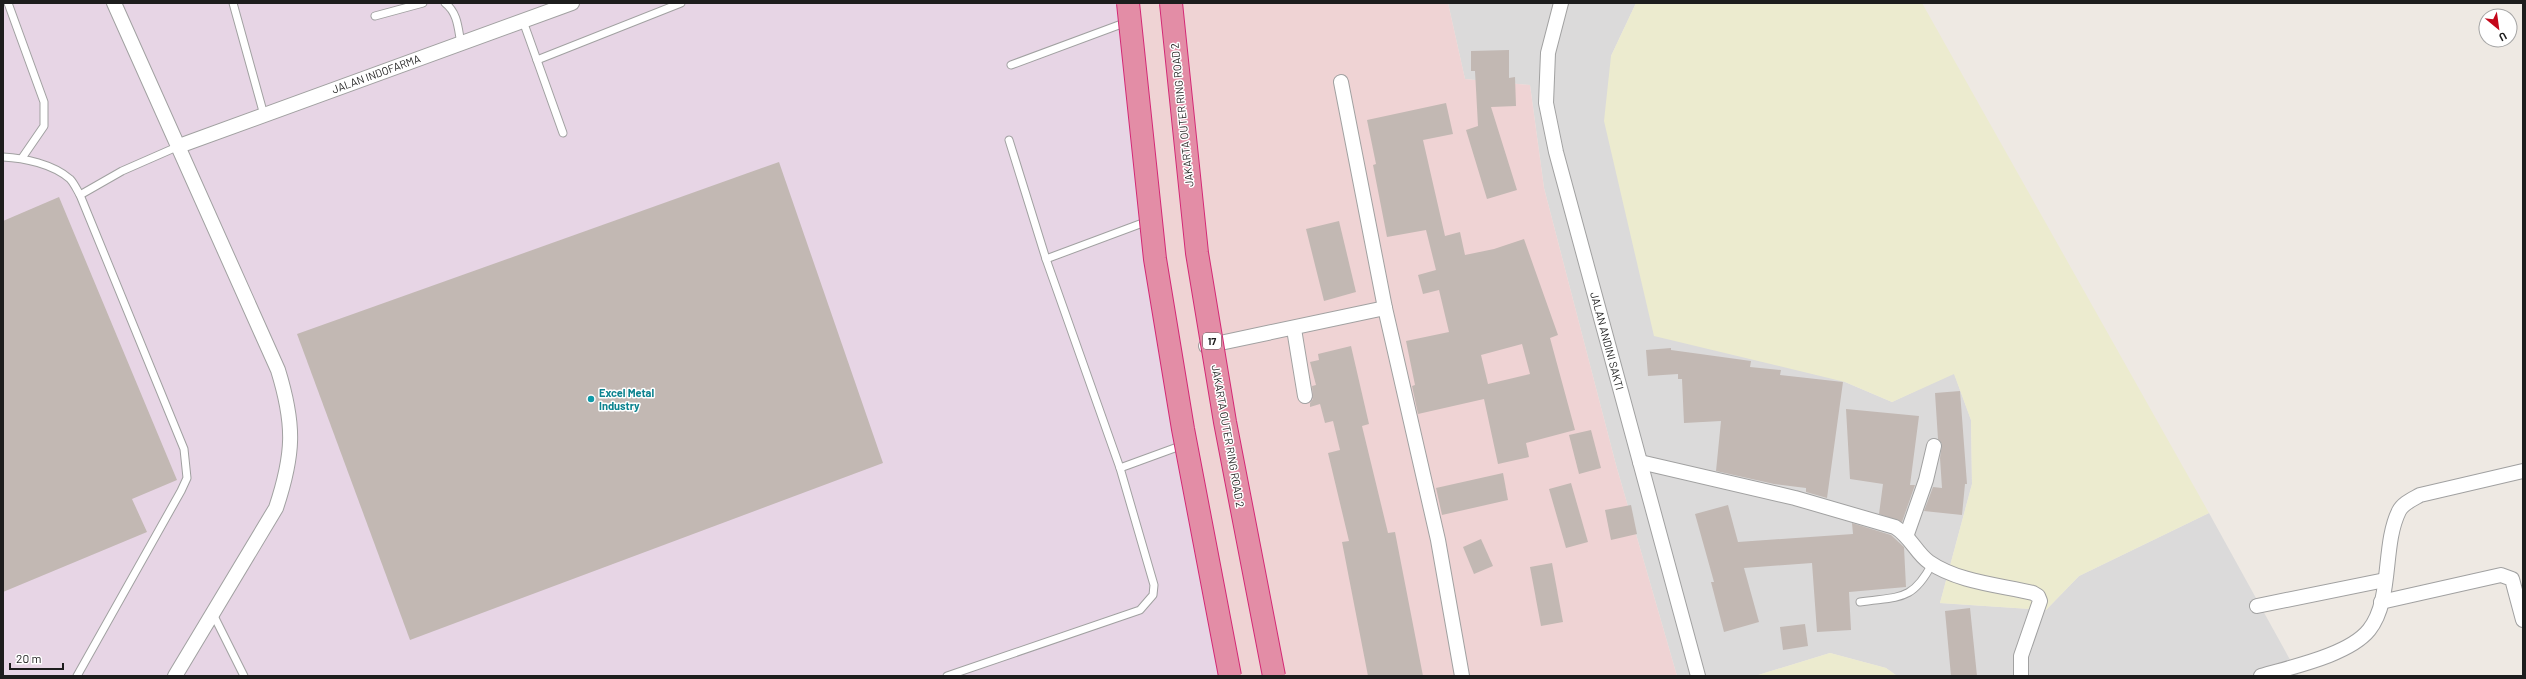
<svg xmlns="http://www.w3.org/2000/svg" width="2526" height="679" font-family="Barlow,sans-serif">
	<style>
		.residential { fill: #dbdada }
		.commercial { fill: #efd3d4 }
		.industrial { fill: #e7d5e5 }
		.farmland { fill: #ecebcf }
		.building { fill: #c2b8b3; fill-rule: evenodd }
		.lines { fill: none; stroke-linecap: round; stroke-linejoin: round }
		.lane-casing { stroke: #a1a1a1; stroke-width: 9 }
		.street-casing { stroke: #a1a1a1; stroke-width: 16 }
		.lane { stroke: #fff; stroke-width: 7 }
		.street { stroke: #fff; stroke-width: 14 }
		.highway-bridge-casing { stroke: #d32975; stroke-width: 24; stroke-linecap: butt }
		.highway-bridge { stroke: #e38da6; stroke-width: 22 }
		.culture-dot { fill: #0f9aa8; stroke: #fff; stroke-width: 1.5 }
		.labels { text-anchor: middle; stroke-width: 3; stroke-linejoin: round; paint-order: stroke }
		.shield { fill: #fff; stroke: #616161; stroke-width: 1 }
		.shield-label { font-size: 10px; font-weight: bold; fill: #1d1d1d }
		.street-label { font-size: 11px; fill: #1d1d1d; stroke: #fff }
		.culture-label { font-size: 11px; font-weight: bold; fill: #0d838f; stroke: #fff; text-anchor: start }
	</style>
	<rect width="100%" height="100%" fill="#eee9e3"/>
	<path class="residential" d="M1448 3H1636L1611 56 1845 382 1892 402 1954 373 1971 420 1972 484 1940 603 2046 610 2079 576 2209 513 2299 676H1897L1886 668 1830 653 1755 676H1677L1616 465 1544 188 1530 85 1465 79Z"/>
	<path class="commercial" d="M1122 3H1448L1465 79 1530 85 1544 188 1616 465 1677 676H1220L1127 103Z"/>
	<path class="industrial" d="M3 3H1122L1127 103 1220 676H3Z"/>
	<g class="farmland">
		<path d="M1636 3H1922L2209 513 2079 576 2046 610 1940 603 1972 484 1971 420 1954 374 1892 402 1845 382 1654 336 1604 121 1611 56Z"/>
		<path d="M1830 653 1886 668 1897 676H1755Z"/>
	</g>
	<g class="building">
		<path d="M1509 50V78L1515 77 1516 106 1491 107 1517 190 1487 199 1466 130 1478 126 1475 71H1471V51Z"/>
		<path d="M1446 103 1453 134 1423 140 1445 236 1460 232 1465 255 1494 249 1524 239 1558 335 1550 338 1575 430 1526 443 1529 457 1498 464 1484 399 1418 414 1412 386 1415 385 1406 341 1449 332 1439 290 1423 294 1418 275 1436 270 1426 230 1387 237 1373 165 1376 164 1367 120ZM1522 344 1530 374 1488 384 1481 355Z"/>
		<path d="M779 162 883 463 410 640 297 334Z"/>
		<path d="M59 197 177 480 132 499 147 532 3 592V221Z"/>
		<path d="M1339 221 1356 292 1324 301 1306 229Z"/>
		<path d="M1351 346 1369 424 1362 426 1388 533 1395 532 1423 676H1368L1342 542 1349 541 1328 453 1340 450 1333 421 1325 423 1320 404 1310 407V403L1313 399 1312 386 1316 385 1310 362 1319 360 1318 354Z"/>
		<path d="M1671 348V350L1751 361 1750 367 1781 370 1780 375 1843 382 1827 498 1806 492V488L1774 484 1716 471 1721 421 1684 423 1682 379H1678V374L1648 376 1646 350Z"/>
		<path d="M1960 391 1967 484H1965L1962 515 1924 511 1933 487 1942 488 1940 458 1942 444 1938 439 1935 393Z"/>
		<path d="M1846 409 1919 416 1910 485H1915L1902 522 1879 514 1883 484 1850 479Z"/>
		<path d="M1591 430 1601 468 1579 474 1569 435Z"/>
		<path d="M1503 473 1508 500 1442 515 1436 488Z"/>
		<path d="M1571 483 1588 542 1566 548 1549 489Z"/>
		<path d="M1631 505 1637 534 1611 540 1605 510Z"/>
		<path d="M1728 505 1738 542 1853 534 1852 523 1891 535 1904 547 1906 587 1849 592 1851 630 1817 632 1812 563 1744 568 1759 622 1724 632 1711 582H1714L1695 514Z"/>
		<path d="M1481 539 1493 566 1474 574 1463 547Z"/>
		<path d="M1552 563 1563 622 1541 626 1530 567Z"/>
		<path d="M1970 608 1977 676H1951L1945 611Z"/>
		<path d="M1805 624 1808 646 1783 650 1780 627Z"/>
	</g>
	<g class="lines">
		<defs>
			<g id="lane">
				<path d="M8 3 44 102V126L22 158"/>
				<path d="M233 3 264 115"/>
				<path d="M445 3C458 13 458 28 461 44"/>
				<path d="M375 16 423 3"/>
				<path d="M523 21 563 133"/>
				<path d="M537 60 681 3"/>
				<path d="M1011 65 1127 22"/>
				<path d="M3 157C24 158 53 164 70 179 74 183 77 190 80 195L122 171 179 146"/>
				<path d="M1046 259 1148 221"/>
				<path d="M1120 468 1183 445"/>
				<path d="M1860 602C1899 596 1912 602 1932 564"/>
				<path d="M213 614 244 676"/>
				<path d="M77 676 181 491 187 478 184 449 80 195"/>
				<path d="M947 676 1140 610 1153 595 1154 585 1120 468 1046 259 1009 140"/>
			</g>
			<g id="street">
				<path d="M114 3 278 370C295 425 294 454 276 508L175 676"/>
				<path d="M1561 3 1548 53 1546 103 1556 152 1698 676"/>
				<path d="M1341 82 1385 308 1438 540 1462 676"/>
				<path d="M179 146 572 3"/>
				<path d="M1294 329 1305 396"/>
				<path d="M1206 346 1385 308"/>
				<path d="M1640 462 1795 498 1895 527C1911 537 1916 553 1929 562 1958 582 1999 585 2033 593L2038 596 2040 601 2021 656V676"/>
				<path d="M1907 534 1926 480 1934 446"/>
				<path d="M2381 602 2501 575 2512 579 2523 620"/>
				<path d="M2257 606 2385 580"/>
				<path d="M2261 676C2291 667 2349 655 2369 630 2393 600 2382 545 2399 511 2403 503 2413 499 2420 495L2523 471"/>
			</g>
		</defs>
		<use href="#lane" class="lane-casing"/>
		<use href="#street" class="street-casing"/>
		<use href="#lane" class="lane"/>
		<use href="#street" class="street"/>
		<defs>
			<g id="highway-bridge">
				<path d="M1128 3 1155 259 1183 429 1230 676"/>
				<path d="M1171 3 1197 253 1225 422 1274 676"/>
			</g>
		</defs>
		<use href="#highway-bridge" class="highway-bridge-casing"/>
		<use href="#highway-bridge" class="highway-bridge"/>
	</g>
	<circle class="culture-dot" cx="591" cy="399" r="4"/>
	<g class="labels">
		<rect class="shield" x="1203" y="333" width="18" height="16" rx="3"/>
		<g class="shield-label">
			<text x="1212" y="345">17</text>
		</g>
		<g class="street-label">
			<text transform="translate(376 74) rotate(-20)" y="4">JALAN INDOFARMA</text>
			<text transform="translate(1182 115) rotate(-96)" y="4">JAKARTA OUTER RING ROAD 2</text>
			<text transform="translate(1607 341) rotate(75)" y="4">JALAN ANDINI SAKTI</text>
			<text transform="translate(1228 436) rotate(80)" y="4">JAKARTA OUTER RING ROAD 2</text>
		</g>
		<g class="culture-label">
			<text x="599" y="397">Excel Metal<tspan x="599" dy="13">Industry</tspan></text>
		</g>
	</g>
	<rect width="2526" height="679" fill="none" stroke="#1d1d1d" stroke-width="8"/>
	<g transform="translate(2498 28) rotate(151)"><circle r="19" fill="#ffffff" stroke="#a5a5a5"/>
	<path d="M0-3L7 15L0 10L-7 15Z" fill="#c4071a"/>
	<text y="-6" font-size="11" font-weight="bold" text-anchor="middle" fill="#1d1d1d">U</text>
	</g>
	<path d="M10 663v6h53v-6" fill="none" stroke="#1d1d1d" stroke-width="2"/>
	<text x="16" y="663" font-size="12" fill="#1d1d1d" stroke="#ffffff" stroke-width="3" paint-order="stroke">20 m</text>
</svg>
